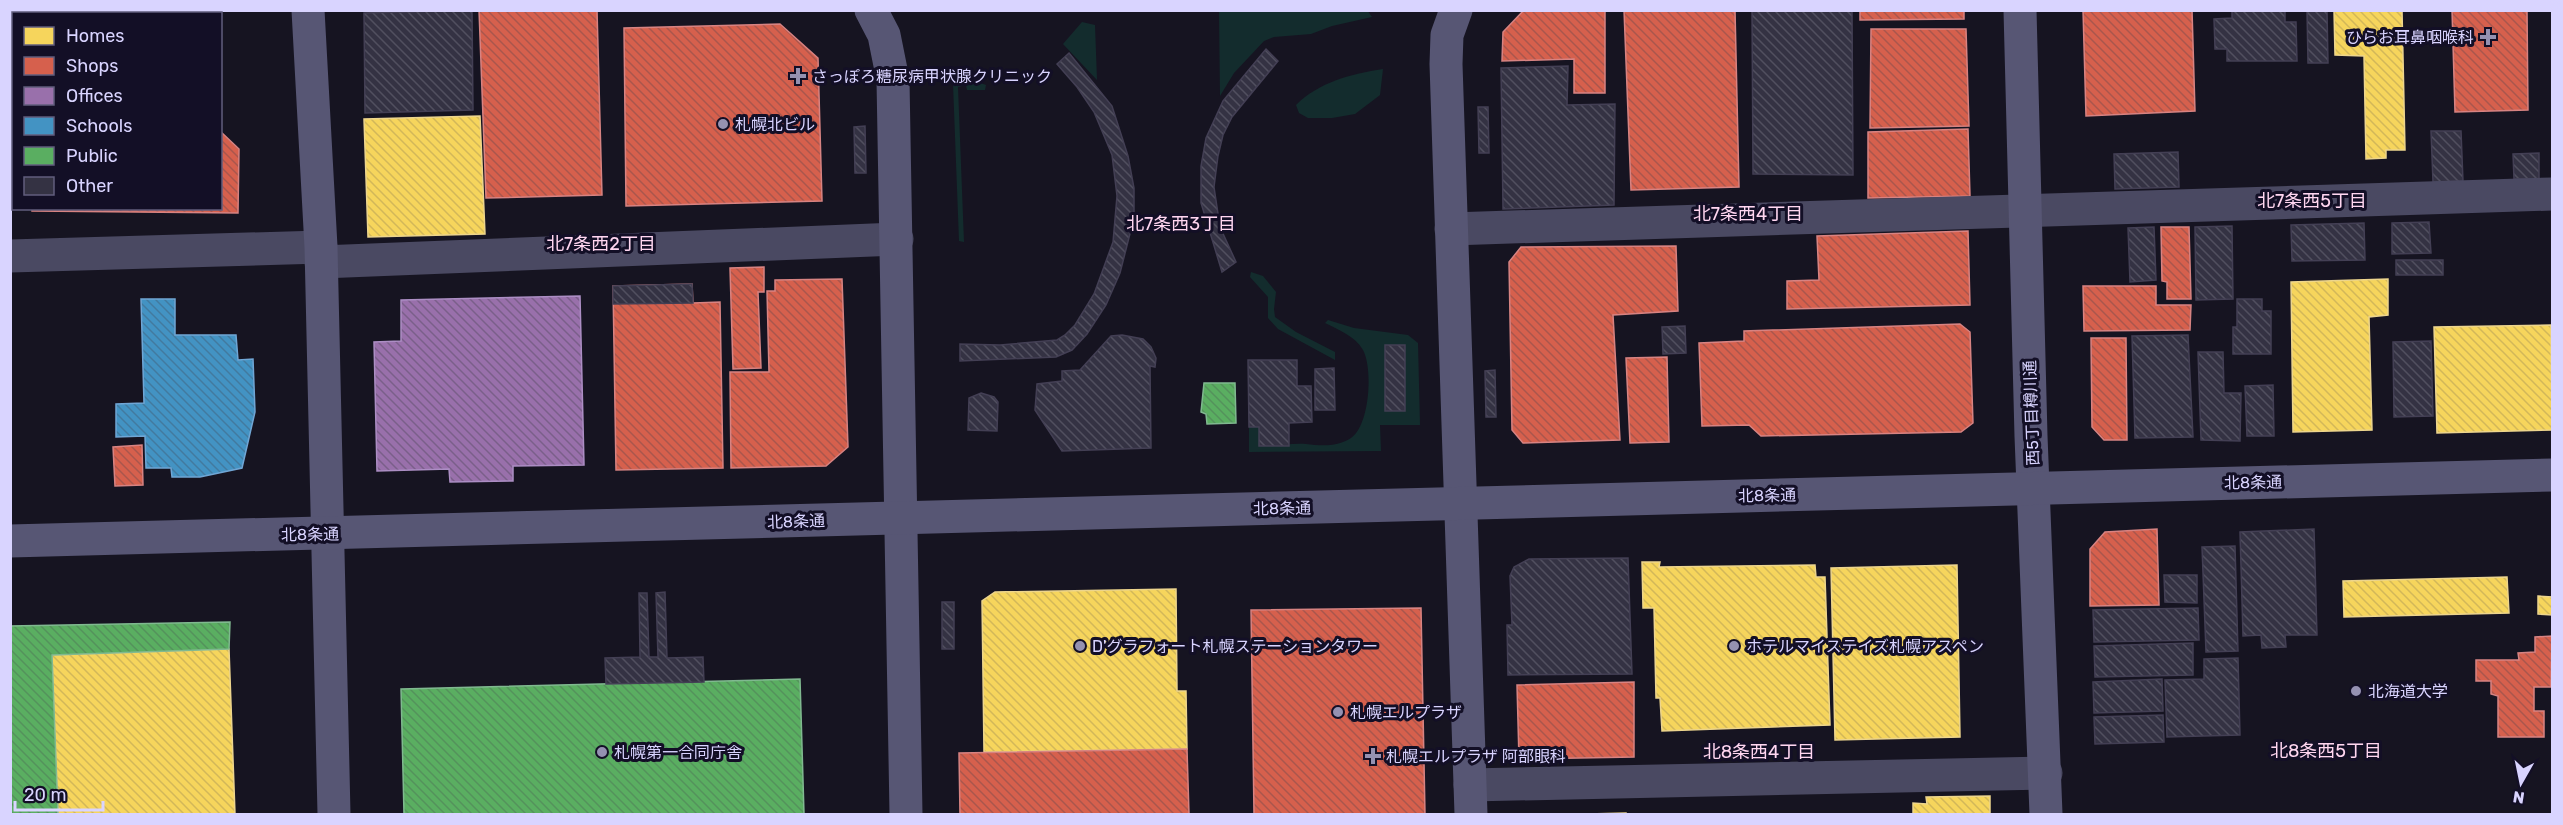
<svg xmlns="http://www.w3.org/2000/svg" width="2563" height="825" font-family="Rubik,'Noto Sans JP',sans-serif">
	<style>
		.green { fill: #132c2d }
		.homes { fill: url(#homes-back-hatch); stroke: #edd58d; stroke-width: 1.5 }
		.shops { fill: url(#shops-back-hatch); stroke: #d78382; stroke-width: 1.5 }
		.offices { fill: url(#offices-back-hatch); stroke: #ac8ec4; stroke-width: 1.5 }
		.schools { fill: url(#schools-back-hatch); stroke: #70a6d5; stroke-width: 1.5 }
		.public { fill: url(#public-back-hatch); stroke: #80b990; stroke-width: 1.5 }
		.building { fill: url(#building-back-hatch); stroke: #433f54; stroke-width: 1.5 }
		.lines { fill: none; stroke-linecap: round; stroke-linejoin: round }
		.street { stroke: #4a4962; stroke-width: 33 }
		.secondary { stroke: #575674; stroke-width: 33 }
		.poi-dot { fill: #9591b1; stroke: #130f26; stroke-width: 2 }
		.labels { text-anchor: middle; stroke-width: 6; stroke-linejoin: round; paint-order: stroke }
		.poi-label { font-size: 16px; fill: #d9d4ff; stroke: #130f26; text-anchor: start }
		.street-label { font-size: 16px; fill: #d9d4ff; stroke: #130f26 }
		.neighbourhood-label { font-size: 18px; fill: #ffd6f0; stroke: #130f26 }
	</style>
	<defs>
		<pattern id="homes-back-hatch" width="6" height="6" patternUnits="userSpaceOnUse" patternTransform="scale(1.5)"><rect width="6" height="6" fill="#f6d55c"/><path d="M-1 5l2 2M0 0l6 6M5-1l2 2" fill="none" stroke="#d2b759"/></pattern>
		<pattern id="shops-back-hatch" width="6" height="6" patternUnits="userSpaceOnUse" patternTransform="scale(1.5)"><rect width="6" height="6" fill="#d6604d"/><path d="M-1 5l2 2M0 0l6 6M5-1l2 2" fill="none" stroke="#a9564d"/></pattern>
		<pattern id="offices-back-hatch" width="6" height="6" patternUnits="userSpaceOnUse" patternTransform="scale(1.5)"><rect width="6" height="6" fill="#9970ab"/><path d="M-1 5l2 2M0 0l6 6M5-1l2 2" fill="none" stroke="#7a5f8a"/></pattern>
		<pattern id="schools-back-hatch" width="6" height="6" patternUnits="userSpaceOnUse" patternTransform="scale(1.5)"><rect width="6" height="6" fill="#4393c3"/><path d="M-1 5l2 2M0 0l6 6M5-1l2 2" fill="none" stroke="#427a9f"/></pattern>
		<pattern id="public-back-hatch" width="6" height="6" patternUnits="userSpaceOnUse" patternTransform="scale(1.5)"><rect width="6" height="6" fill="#5aae61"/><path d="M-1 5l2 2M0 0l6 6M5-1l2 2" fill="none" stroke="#54925c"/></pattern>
		<pattern id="building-back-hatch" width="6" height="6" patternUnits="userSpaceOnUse" patternTransform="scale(1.5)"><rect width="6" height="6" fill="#343243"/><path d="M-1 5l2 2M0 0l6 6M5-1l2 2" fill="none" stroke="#514f5f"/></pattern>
	</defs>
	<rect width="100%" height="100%" fill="#161421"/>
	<g class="green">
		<path d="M1367 10 1372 17 1332 26 1311 34 1274 37 1264 41 1234 73 1220 96 1219 11Z"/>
		<path d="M1082 22 1095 25 1097 80 1063 44Z"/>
		<path d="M1383 69 1380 95 1355 114 1332 118H1308L1299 113 1296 105C1319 82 1351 74 1383 69Z"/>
		<path d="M972 80 986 85 985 90H967L966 85 958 87 964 242 959 241 953 84Z"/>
		<path d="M1251 272 1263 276 1276 292 1274 309 1275 317 1296 332 1335 352V360L1278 329 1268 318V297L1250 277Z"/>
		<path d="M1328 320 1354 328 1408 335 1418 343 1420 425H1380L1381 451 1249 452V427H1259L1260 446C1275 446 1292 443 1306 444 1322 446 1337 447 1351 438 1370 425 1373 368 1363 350 1355 336 1339 330 1325 323Z"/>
	</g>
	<g class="homes">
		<path d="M2334 10H2402L2405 150H2386V158L2366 159 2364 56 2335 55Z"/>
		<path d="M480 116 485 234 368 237 364 119Z"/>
		<path d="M2388 279V315L2369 317 2372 430 2293 432 2291 282Z"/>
		<path d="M2551 325 2552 430 2437 433 2434 327Z"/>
		<path d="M1642 562H1660L1659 567 1815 565 1816 577H1825L1830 725 1662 731 1660 698H1656L1654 608H1643Z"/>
		<path d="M1957 565 1960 737 1835 740 1831 568Z"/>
		<path d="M2507 577 2509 613 2344 617 2343 581Z"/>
		<path d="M1176 589 1177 691H1186L1187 749 984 752 982 601 995 592Z"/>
		<path d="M2538 596 2552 597V615L2538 614Z"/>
		<path d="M229 649 235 814H58L52 655Z"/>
		<path d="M1990 796V814H1913V803L1927 804 1926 797Z"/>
		<path d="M1626 813V814H1587Z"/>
	</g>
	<g class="shops">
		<path d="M479 10H597L602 195 486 198Z"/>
		<path d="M1524 10H1605V93H1574V59L1502 61 1503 32Z"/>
		<path d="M1624 10H1735L1739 187 1631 190Z"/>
		<path d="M1860 10H1964V19L1860 20Z"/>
		<path d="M2083 10H2192L2195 111 2086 116Z"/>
		<path d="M2452 10H2527L2528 110 2455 112Z"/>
		<path d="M780 24 818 58 822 201 626 206 624 28Z"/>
		<path d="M1871 29H1966L1969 126 1870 128Z"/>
		<path d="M1968 129 1970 196 1868 198V132Z"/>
		<path d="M220 131 239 149 238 213 32 211V208H220Z"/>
		<path d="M2161 227H2189L2191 299H2167V282L2162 281Z"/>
		<path d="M1968 231 1970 305 1787 309V281L1819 280 1817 236Z"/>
		<path d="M1676 246 1678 311 1613 315 1620 440 1523 443 1512 430 1509 262 1521 247Z"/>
		<path d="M764 267V292H758L761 368 733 369 730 268Z"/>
		<path d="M842 279 848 447 826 466 731 468 730 372H769L767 291H775V280Z"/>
		<path d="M692 284 693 303 720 302 723 468 616 470 613 286Z"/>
		<path d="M2083 286H2156V305H2191L2190 330 2084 331Z"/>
		<path d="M1960 324 1970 332 1973 423 1961 432 1761 436 1749 425 1702 426 1699 343 1744 341V331Z"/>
		<path d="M2091 338H2126L2127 440H2104L2092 427Z"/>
		<path d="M1667 357 1669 442 1630 443 1626 358Z"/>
		<path d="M142 445 143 485 115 486 113 447Z"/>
		<path d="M2157 529 2159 605 2090 606V549L2105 532Z"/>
		<path d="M1421 608 1425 814H1254L1251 610Z"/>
		<path d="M2552 636 2551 687H2534V711H2544V737H2498V696L2491 694V681H2476V660H2519L2518 653 2535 652V637Z"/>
		<path d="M1634 682V757L1519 759 1517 685Z"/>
		<path d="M1187 749 1189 814H960L959 753Z"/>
	</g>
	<path class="offices" d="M580 296 584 465 513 466V481L450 482 449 469 377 471 374 342 401 341V300Z"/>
	<path class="schools" d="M141 299H175V335H236L238 360 253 359 255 412 242 468 200 477H172L171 468H146L145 436 116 437V404L144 403Z"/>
	<g class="public">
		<path d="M1204 383H1235L1236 423 1207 424 1206 414 1201 412Z"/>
		<path d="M230 622 229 649 52 655 58 814H10V626Z"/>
		<path d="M800 679 804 814H404L401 689Z"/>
	</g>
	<g class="building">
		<path d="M472 10 473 110 365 113 364 13Z"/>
		<path d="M1752 10H1852L1853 175 1753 174Z"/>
		<path d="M2232 10H2285V22H2296L2297 61H2227V49H2215L2214 19 2232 18Z"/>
		<path d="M2307 10H2327L2328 63H2308Z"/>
		<path d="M1266 49 1278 61 1232 117 1223 135 1218 156 1214 187 1220 227 1236 262 1222 272 1201 203V166L1206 138 1223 101Z"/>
		<path d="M1069 53 1112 106 1128 156 1134 188V218L1120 273 1106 305 1087 334 1072 350 1056 357 960 361V344L1000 345 1057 340 1065 335 1075 325 1094 294 1113 242 1117 196 1112 155 1094 112 1077 87 1057 64Z"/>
		<path d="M1568 66 1567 105 1615 104 1614 205 1503 209 1501 68Z"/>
		<path d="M1478 107H1488L1489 153H1479Z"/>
		<path d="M865 126 866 173H855L854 127Z"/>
		<path d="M2431 131H2461L2463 181 2433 182Z"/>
		<path d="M2178 152 2179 187 2115 189 2114 154Z"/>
		<path d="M2539 153V179H2514L2513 154Z"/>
		<path d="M2429 222 2431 253 2392 254V223Z"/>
		<path d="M2364 223 2365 260 2292 261 2291 225Z"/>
		<path d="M2232 226 2233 299 2196 300 2195 227Z"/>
		<path d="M2154 227 2156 280 2130 282 2128 228Z"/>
		<rect x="2396" y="260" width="47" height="15"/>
		<path d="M692 284 693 303 613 304V286Z"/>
		<path d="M2237 299H2262V311H2271V354H2233V327H2237Z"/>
		<path d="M1685 326 1686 353 1663 354 1662 327Z"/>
		<path d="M1122 335 1143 339 1151 347 1156 358 1155 367 1150 366 1151 448 1062 451 1035 410 1037 384 1062 381V371L1080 370 1111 336Z"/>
		<path d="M2188 335 2193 437 2135 438 2132 336Z"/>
		<path d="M2431 341 2433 416 2394 417 2393 342Z"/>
		<rect x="1385" y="345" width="20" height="66"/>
		<path d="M2198 352H2223L2224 393H2241L2240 441 2201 440Z"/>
		<path d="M1248 360H1297V386H1311L1312 422 1289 423V446H1259V427H1249Z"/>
		<path d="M1334 368 1335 410H1315V369Z"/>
		<path d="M1495 370 1496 417H1486L1485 371Z"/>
		<path d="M2273 385 2274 436H2247L2245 386Z"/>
		<path d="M981 393 994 397 998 402 997 431 968 430 969 398Z"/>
		<path d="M2314 529 2317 635H2285L2286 647 2262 648 2261 635 2243 636 2240 532Z"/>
		<path d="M2235 546 2238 651 2206 652 2202 547Z"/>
		<path d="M1628 558 1632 674 1508 675 1507 625H1512L1510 576 1514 567 1529 559Z"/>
		<path d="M2164 575H2197V603L2165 602Z"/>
		<path d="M665 592 667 658 703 657 704 682 606 684 605 658 640 657 639 593H647L649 657H658L656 593Z"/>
		<rect x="942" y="602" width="12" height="47"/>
		<path d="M2198 608 2199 640 2094 642 2093 610Z"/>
		<path d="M2193 643V675L2095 677 2094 646Z"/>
		<path d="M2238 658 2240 735 2167 737 2165 680 2204 679V659Z"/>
		<path d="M2162 679 2163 711 2094 713 2093 682Z"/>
		<path d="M2163 715 2164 742 2095 744 2094 717Z"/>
	</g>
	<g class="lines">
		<g class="street">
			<path d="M1451 229 2552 194"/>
			<path d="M10 256 321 247"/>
			<path d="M321 262 897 239"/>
			<path d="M1470 785 2046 773"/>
		</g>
		<g class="secondary">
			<path d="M308 10 321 247 334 814"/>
			<path d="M871 10 884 35 893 80 906 814"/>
			<path d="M1456 10 1447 35 1446 64 1471 814"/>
			<path d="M2020 10 2031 436 2046 814"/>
			<path d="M10 541 2552 475"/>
		</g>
	</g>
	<g class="poi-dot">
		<path d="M2485 28h6v6h6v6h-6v6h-6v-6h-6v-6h6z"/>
		<path d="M795 67h6v6h6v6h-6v6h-6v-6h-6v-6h6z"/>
		<circle cx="723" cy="124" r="6"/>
		<circle cx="1080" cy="646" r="6"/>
		<circle cx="1734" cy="646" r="6"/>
		<circle cx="2356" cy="691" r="6"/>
		<circle cx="1338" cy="712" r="6"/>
		<circle cx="602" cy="752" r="6"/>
		<path d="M1370 747h6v6h6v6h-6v6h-6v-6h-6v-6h6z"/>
	</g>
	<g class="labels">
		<g class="poi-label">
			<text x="2474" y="43" text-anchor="end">ひらお耳鼻咽喉科</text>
			<text x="812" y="82">さっぽろ糖尿病甲状腺クリニック</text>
			<text x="735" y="130">札幌北ビル</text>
			<text x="1092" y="652">D'グラフォート札幌ステーションタワー</text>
			<text x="1746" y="652">ホテルマイステイズ札幌アスペン</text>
			<text x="2368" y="697">北海道大学</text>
			<text x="1350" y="718">札幌エルプラザ</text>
			<text x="614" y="758">札幌第一合同庁舎</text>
			<text x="1386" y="762">札幌エルプラザ 阿部眼科</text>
		</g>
		<g class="street-label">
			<text transform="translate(2031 413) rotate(-92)" y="6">西5丁目樽川通</text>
			<text transform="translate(2253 482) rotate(-1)" y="6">北8条通</text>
			<text transform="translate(1767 495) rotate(-1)" y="6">北8条通</text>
			<text transform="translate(1282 508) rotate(-1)" y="6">北8条通</text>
			<text transform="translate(796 521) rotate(-2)" y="6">北8条通</text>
			<text transform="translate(310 534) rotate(-1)" y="6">北8条通</text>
		</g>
		<g class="neighbourhood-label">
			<text x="2312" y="207">北7条西5丁目</text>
			<text x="1748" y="220">北7条西4丁目</text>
			<text x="1181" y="230">北7条西3丁目</text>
			<text x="601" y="250">北7条西2丁目</text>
			<text x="2326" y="757">北8条西5丁目</text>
			<text x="1759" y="758">北8条西4丁目</text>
		</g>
	</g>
	<rect width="2563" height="825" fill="none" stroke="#d9d4ff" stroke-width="24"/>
	<rect x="12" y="12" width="210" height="198" fill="#130f26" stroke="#625e7d" stroke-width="1.5"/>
	<rect x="24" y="27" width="30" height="18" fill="#f6d55c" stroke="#625e7d" stroke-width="1.5"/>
	<text x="66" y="42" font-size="18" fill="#d9d4ff">Homes</text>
	<rect x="24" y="57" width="30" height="18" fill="#d6604d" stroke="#625e7d" stroke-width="1.5"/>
	<text x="66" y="72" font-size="18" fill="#d9d4ff">Shops</text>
	<rect x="24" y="87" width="30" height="18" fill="#9970ab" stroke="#625e7d" stroke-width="1.5"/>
	<text x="66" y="102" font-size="18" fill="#d9d4ff">Offices</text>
	<rect x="24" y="117" width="30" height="18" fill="#4393c3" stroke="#625e7d" stroke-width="1.5"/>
	<text x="66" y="132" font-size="18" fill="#d9d4ff">Schools</text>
	<rect x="24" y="147" width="30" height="18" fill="#5aae61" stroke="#625e7d" stroke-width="1.5"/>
	<text x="66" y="162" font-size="18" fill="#d9d4ff">Public</text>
	<rect x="24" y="177" width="30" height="18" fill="#343243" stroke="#625e7d" stroke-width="1.5"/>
	<text x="66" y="192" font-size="18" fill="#d9d4ff">Other</text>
	<g transform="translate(2521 783) rotate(189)" stroke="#130f26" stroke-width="4.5" paint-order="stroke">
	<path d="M0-4.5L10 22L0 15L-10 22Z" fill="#d9d4ff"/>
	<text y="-9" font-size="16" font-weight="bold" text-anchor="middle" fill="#d9d4ff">N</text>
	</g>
	<path d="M15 801v9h88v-9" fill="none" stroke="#d9d4ff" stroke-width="3"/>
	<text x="24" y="801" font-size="18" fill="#d9d4ff" stroke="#130f26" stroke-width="4.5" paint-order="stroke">20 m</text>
</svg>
